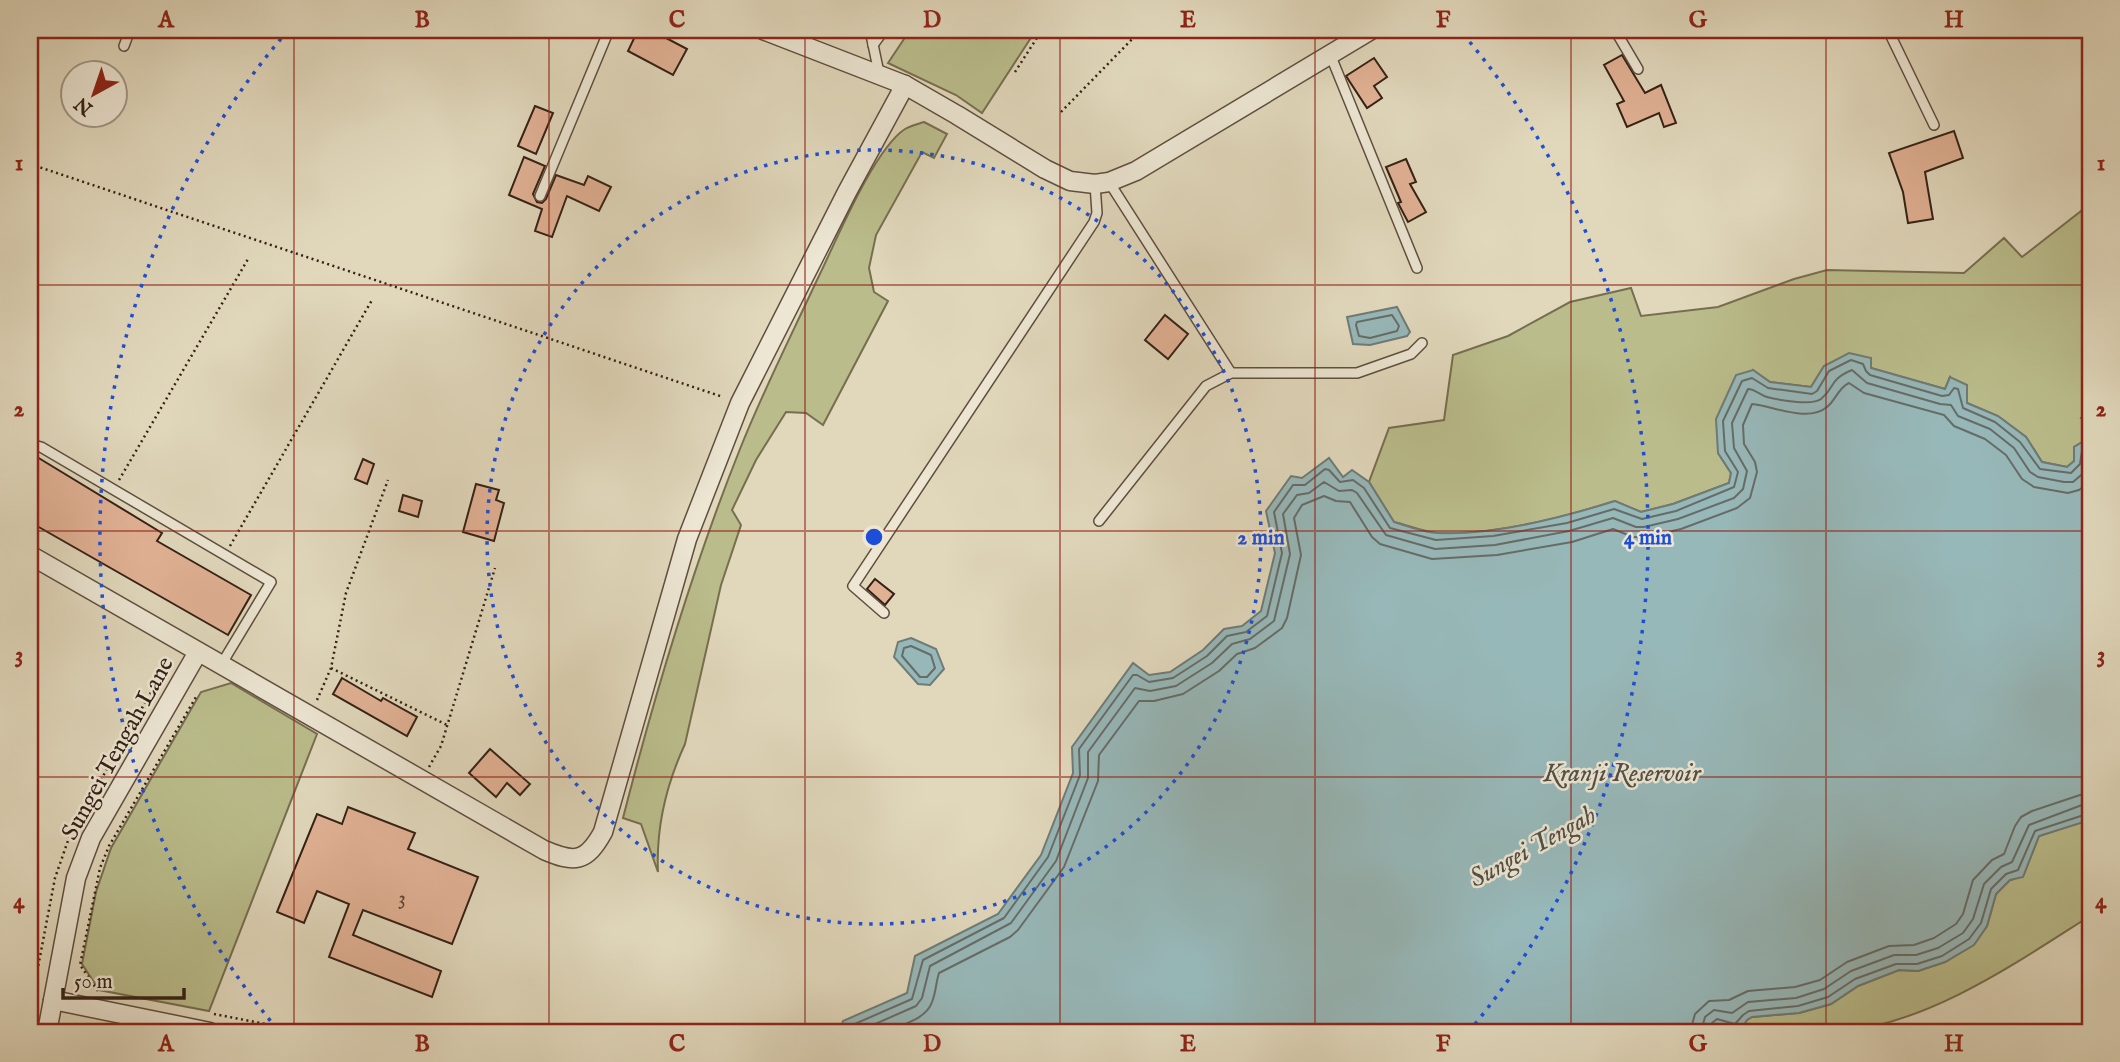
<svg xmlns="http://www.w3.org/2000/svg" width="2120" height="1062" font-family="'IM FELL English',serif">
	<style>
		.green { fill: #babc8b; stroke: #776e50; stroke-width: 2 }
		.water { fill: #97b8b9; stroke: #6f7b77; stroke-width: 2 }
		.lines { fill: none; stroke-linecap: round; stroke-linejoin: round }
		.shore { stroke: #666c67; stroke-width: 2 }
		.building { fill: #e1b194; stroke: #342015; stroke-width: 2 }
		.service-casing { stroke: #5f4e3f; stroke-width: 12 }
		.minor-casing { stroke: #5f4e3f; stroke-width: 21 }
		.path { stroke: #342015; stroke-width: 2.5; stroke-dasharray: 2 3.5; stroke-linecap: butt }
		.service { stroke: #ece6d3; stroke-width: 9 }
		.minor { stroke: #ece6d3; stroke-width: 18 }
		.grid { fill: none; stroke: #8f2418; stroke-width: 2; stroke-opacity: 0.55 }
		.ring { fill: none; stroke: #1d4ed8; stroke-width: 3.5; stroke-dasharray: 3.5 7 }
		.labels { text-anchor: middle; stroke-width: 5; stroke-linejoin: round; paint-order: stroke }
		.number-label { font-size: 21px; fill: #5f4435 }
		.street-label { font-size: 24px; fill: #342015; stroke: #ece6d3 }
		.water-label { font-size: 26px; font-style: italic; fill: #524e46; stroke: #ece6d3 }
		.centre { fill: #1d4ed8; stroke: #ece6d3; stroke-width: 3.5 }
		.ring-label { font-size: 21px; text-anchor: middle; font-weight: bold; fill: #1d4ed8; stroke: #ece6d3; stroke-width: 5; stroke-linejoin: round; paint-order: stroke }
		.neatline { fill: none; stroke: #8f2418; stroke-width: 2.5 }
		.grid-label { font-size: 23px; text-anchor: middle; font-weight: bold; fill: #8f2418 }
	</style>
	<rect width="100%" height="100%" fill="#e1d8bc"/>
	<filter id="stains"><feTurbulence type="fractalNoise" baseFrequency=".00286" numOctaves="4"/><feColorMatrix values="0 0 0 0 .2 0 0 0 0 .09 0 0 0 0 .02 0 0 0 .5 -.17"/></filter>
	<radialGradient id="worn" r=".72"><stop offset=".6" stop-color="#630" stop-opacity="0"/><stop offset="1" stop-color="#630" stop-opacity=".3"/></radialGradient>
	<g class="green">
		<path d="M910 30H1036L982 113 956 95 888 63Z"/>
		<path d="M924 122 947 134 934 158 922 152 876 235 869 268 874 292 888 301 823 425 806 413 786 412 756 460 732 510 741 525 721 585 685 744C667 783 656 828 658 872L641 824 623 818C655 693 692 569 740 449 763 391 791 336 817 280 835 244 873 150 905 129 910 126 918 124 924 122Z"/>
		<path d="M2090 204V406L2081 418 2090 422 2089 438 2074 447V461L2067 467 2042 462 2026 437 1998 416 1967 403 1950 377 1945 389 1871 368 1824 366 1811 387 1770 382 1753 370 1718 453 1731 473 1729 483 1673 504 1641 512 1615 501C1561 518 1493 536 1437 533 1423 532 1408 525 1394 522L1369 482 1389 428 1444 420 1453 355 1508 336 1570 302 1631 288 1641 316 1718 307 1794 279 1827 270 1964 273 2004 238 2022 257Z"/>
		<path d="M231 683 317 734 209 1011 99 990 82 964 96 892 111 848 201 692Z"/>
		<path d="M2087 820H2090V916C2016 963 1930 1023 1840 1032 1807 1036 1772 1032 1739 1032L1747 1020 1752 1017 1799 1013 1831 1004 1858 986 1899 970 1918 971 1945 962 1974 944 1987 926 1996 894 2010 880 2023 876 2039 836Z"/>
	</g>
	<g class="water">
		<path d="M1397 307 1410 332 1407 336 1370 345 1353 344 1347 317Z"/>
		<path d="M1849 353 1871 358V368L1945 389 1950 377 1967 385V403L1998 416 2026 437 2042 462 2067 467 2074 461V447L2089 438 2090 432V820L2039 836 2023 877 2010 880 1996 894 1987 926 1974 945 1945 962 1918 971 1899 970 1858 986 1831 1004 1799 1013 1752 1017 1747 1020 1739 1032H1733L1719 1025 1716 1032H839L843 1021 907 993 915 956 998 914 1041 855 1073 773 1072 747 1133 663 1149 675 1170 672 1203 650 1224 629 1242 626 1261 611 1275 553 1266 511 1291 476 1302 478 1329 458 1343 477 1352 470 1369 482 1394 522C1407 526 1423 532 1437 533 1493 536 1561 518 1615 501L1641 512 1673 504 1729 483 1731 473 1718 453 1716 419 1736 375 1753 370 1770 382 1811 387 1824 366Z"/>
		<path d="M911 638 936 649 944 669 930 685 918 684 894 657 898 642Z"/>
	</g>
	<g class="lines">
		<g class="shore">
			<path d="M1392 315 1399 326 1397 331 1370 338 1359 336 1356 325 1357 322Z"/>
			<path d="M911 646 931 655 935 668 927 677H920L902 656 904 648Z"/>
			<path d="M847 1032 850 1026 912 999 923 960 1004 918 1048 857 1080 775 1079 749 1133 675H1137L1149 682 1173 678 1207 656 1227 636 1246 632 1267 616 1282 553 1274 512 1293 485H1305L1325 469 1329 470 1340 482 1353 480 1364 488 1390 528 1436 540 1493 536 1567 523 1614 509 1642 519 1676 511 1734 487 1738 472 1725 451 1723 421 1742 381 1752 378 1768 388 1812 394 1817 391 1829 371 1851 360 1863 364 1866 371 1870 375 1942 396 1949 395 1954 388 1958 389 1963 408 1995 422 2020 442 2040 469 2071 473 2080 464 2082 451 2090 445"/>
			<path d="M857 1032 916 1006 922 998 930 966 1011 923 1056 861 1088 778V752L1135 688 1150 691 1176 686 1212 663 1232 644 1250 639 1274 621 1290 554 1283 514 1297 495 1309 493 1324 482 1339 491 1352 490 1357 493 1386 535 1435 549 1495 545 1569 531 1613 518 1636 527H1644L1678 519 1734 498 1743 489 1747 471 1734 448 1732 423 1748 389C1755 389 1760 395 1767 397 1778 400 1812 406 1821 399 1836 387 1828 380 1852 370L1867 383 1940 404 1951 405 1958 416 1990 429 2014 448 2030 472 2038 477 2064 482H2073L2087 470 2090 456"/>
			<path d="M884 1032C900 1025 926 1020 932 1002 936 992 936 982 939 973L1010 937 1018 930 1064 867 1098 781 1099 755 1139 701H1154L1183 694 1219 671 1237 654 1255 648 1282 628 1287 618 1301 555 1294 518 1302 505 1324 496 1336 501 1350 502 1372 537 1380 544 1432 559 1497 555 1572 542 1613 529 1633 537H1647L1681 529 1737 508 1750 498 1757 472 1755 462 1744 444 1743 425 1752 404C1773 406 1808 423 1827 407 1836 400 1838 388 1849 383L1864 393 1944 415 1954 426 1985 439 2006 455 2022 479 2034 487 2068 493 2079 490 2090 482"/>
			<path d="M1690 1032 1695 1014 1709 1001 1729 1000 1748 991 1795 987 1820 980 1847 962 1889 946 1914 945 1934 938 1956 924 1963 914 1973 880 1992 860 2004 854 2015 826 2021 817 2032 811 2080 795 2090 794"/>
			<path d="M1701 1032 1705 1017 1714 1010 1732 1013 1748 1002 1796 998 1824 989 1851 971 1894 955H1916L1938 948 1963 933 1973 919 1984 884 2001 867 2012 862 2029 825 2082 805 2090 804"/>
			<path d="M1710 1032 1712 1023 1717 1019 1735 1024 1743 1015 1749 1011 1798 1006 1828 997 1855 979 1896 964H1917L1942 956 1969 939 1981 923 1991 889 2006 874 2018 870 2035 831 2090 813"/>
		</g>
	</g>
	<g class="building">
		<path d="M638 30H651L687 49 673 75 628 51Z"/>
		<path d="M1622 55 1645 93 1661 85 1676 123 1664 127 1659 113 1627 127 1617 104 1624 101 1604 65Z"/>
		<path d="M1374 58 1387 77 1374 86 1382 98 1367 108 1346 76Z"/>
		<path d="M535 106 553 113 536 154 518 146Z"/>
		<path d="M1954 131 1963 158 1925 172 1933 219 1908 223 1903 192 1889 153Z"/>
		<path d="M524 157 545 166 533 194 537 202 542 203 546 199 556 175 584 185 588 176 611 187 599 211 567 196 552 237 535 231 542 209 509 195Z"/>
		<path d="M1406 159 1416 182 1410 184 1426 212 1408 222 1398 203 1401 202 1386 167Z"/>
		<path d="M1165 315 1188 334 1168 359 1145 340Z"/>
		<path d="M37 457 162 533 157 541 251 595 228 635 30 522V469Z"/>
		<path d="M363 459 374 464 367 484 355 479Z"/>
		<path d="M476 484 499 490 496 500 504 503 494 541 463 532Z"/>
		<path d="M403 495 422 501 418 517 399 511Z"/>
		<path d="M875 579 894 594 885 605 867 589Z"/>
		<path d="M342 678 381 701 383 698 417 717 407 736 333 694Z"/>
		<path d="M490 749 530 784 520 795 507 783 496 797 469 773Z"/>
		<path d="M348 807 415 833 408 849 478 877 452 944 363 910 353 935 441 971 432 997 329 957 349 904 317 891 304 923 277 912 317 814 342 824Z"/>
	</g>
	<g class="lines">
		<defs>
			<g id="service">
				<path d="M870 30 879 73"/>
				<path d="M1615 30 1638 69"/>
				<path d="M1888 30 1934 125"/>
				<path d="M909 32 910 30"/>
				<path d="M873 45 884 30"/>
				<path d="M124 46 130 30"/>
				<path d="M1330 54 1417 268"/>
				<path d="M1109 182 1231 373"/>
				<path d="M540 196 609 30"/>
				<path d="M30 444 41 447 271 582 221 665"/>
				<path d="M1099 521 1206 386 1231 373H1357L1411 354 1422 343"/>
				<path d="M884 613 853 586 1094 222 1097 213 1095 184"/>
			</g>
			<g id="minor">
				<path d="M763 30 905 85 957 115 1045 169 1070 181 1095 184 1109 182 1136 171 1371 30"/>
				<path d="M30 555 544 850C574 863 586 863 603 832L687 539 740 403 847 192 905 85"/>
				<path d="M53 1000 210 1032"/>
				<path d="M47 1032 76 878 91 838 198 652"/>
			</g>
		</defs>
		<use href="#service" class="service-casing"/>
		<use href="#minor" class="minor-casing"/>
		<g class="path">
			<path d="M1015 72 1042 30"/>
			<path d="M1061 112 1141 30"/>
			<path d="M30 164 723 397"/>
			<path d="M119 480 248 259"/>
			<path d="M230 546 372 300"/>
			<path d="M331 668 447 725"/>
			<path d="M317 700 331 668 346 593 388 480"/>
			<path d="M429 767 441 746 495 568"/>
			<path d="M98 991 80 965 100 868 109 846 196 697"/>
			<path d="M30 1009 55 878 71 832 161 675"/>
			<path d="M214 1014 307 1032"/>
			<path d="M88 1032H93"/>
		</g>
		<use href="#service" class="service"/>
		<use href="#minor" class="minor"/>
	</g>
	<path class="grid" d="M294 30V1032M549 30V1032M805 30V1032M1060 30V1032M1315 30V1032M1571 30V1032M1826 30V1032M30 285H2090M30 531H2090M30 777H2090"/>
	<g class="ring">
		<circle cx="874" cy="537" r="387"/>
		<path d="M277 1029A774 774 0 0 1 285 34M1463 34A774 774 0 0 1 1471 1029"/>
	</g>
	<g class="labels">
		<g class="number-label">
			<text x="402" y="904">3</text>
		</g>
		<g class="street-label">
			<text transform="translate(117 748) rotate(-61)" y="8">Sungei Tengah Lane</text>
		</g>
		<g class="water-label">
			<text x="1622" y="781">Kranji Reservoir</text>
			<text transform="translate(1532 846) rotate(-29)" y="9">Sungei Tengah</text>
		</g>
	</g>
	<circle cx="874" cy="537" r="10" class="centre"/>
	<g class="ring-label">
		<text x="1261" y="544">2 min</text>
		<text x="1648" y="544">4 min</text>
	</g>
	<rect width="2120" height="1062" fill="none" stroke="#e1d8bc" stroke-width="77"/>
	<g transform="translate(94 94) rotate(220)"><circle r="33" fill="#ece6d3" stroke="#a29787" stroke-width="2"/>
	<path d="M0-5L12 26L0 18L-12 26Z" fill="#8f2418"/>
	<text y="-10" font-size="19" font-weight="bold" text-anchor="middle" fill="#342015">N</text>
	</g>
	<path d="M63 988v10h121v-10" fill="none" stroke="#342015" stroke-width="3.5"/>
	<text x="74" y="988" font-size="21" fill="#342015" stroke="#ece6d3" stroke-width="5" paint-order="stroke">50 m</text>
	<rect x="38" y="38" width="2044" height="986" class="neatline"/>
	<g class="grid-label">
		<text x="166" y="27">A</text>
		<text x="422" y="27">B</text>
		<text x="677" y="27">C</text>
		<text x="932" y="27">D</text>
		<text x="1188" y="27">E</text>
		<text x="1443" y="27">F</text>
		<text x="1698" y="27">G</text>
		<text x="1954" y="27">H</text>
		<text x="19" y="170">1</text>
		<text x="2101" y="170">1</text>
		<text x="19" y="416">2</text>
		<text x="2101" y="416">2</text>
		<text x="19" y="662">3</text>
		<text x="2101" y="662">3</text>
		<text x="19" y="908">4</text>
		<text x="2101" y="908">4</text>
		<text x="166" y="1051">A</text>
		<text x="422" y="1051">B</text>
		<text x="677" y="1051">C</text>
		<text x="932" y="1051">D</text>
		<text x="1188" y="1051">E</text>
		<text x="1443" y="1051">F</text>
		<text x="1698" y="1051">G</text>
		<text x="1954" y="1051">H</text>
	</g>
	<rect width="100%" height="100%" filter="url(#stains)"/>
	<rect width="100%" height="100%" fill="url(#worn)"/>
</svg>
